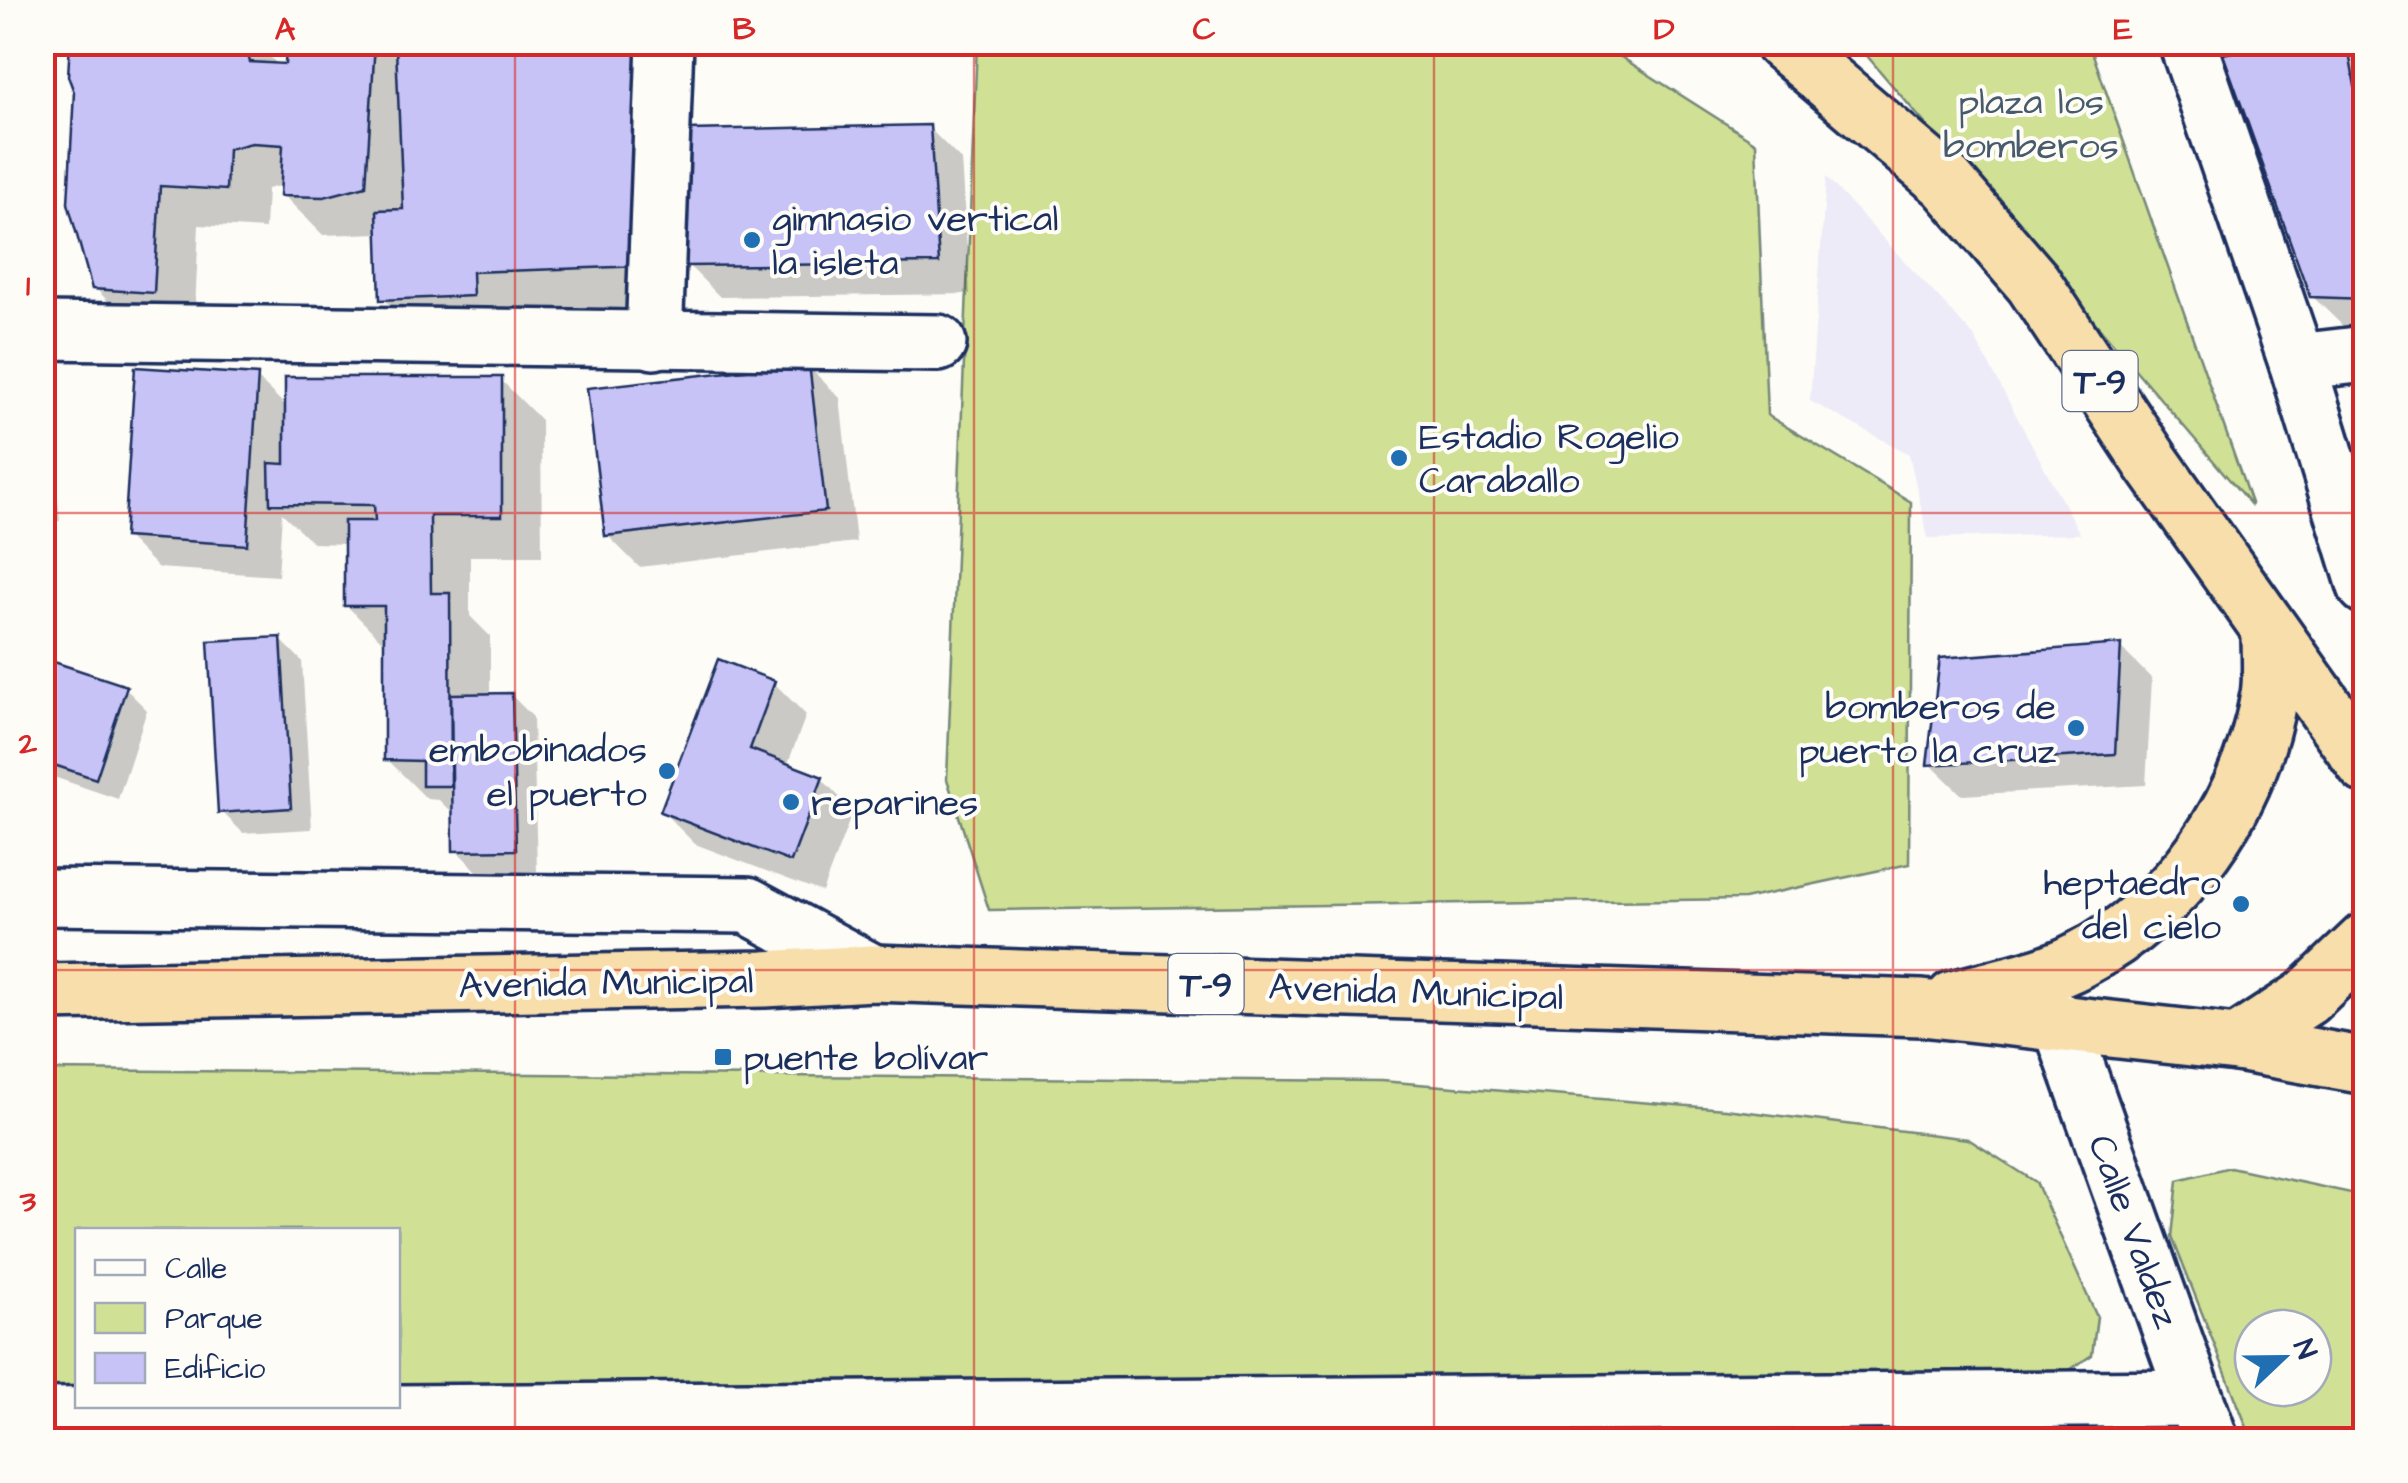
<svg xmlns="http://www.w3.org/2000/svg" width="2408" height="1483" font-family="'Architects Daughter',sans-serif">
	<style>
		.built { fill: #edebf7 }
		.green { fill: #d0e094; stroke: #768879; stroke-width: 2.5; fill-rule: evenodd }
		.shadow { fill: #0003 }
		.building { fill: #c8c3f6; stroke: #1b2f5e; stroke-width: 2.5 }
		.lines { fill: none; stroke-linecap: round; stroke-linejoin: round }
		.minor-casing { stroke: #1b2f5e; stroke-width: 62 }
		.tertiary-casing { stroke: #1b2f5e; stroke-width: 62 }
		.trunk-casing { stroke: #1b2f5e; stroke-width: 62 }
		.minor { stroke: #fdfcf7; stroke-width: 55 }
		.tertiary { stroke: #fdfcf7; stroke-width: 55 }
		.trunk { stroke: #f8deab; stroke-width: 55 }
		.grid { fill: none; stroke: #d62828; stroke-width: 2.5; stroke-opacity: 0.55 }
		.poi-dot { fill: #1f6fb2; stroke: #fdfcf7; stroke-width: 4 }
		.labels { text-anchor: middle; stroke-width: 8; stroke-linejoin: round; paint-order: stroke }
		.shield { fill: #fdfcf7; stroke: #5f6c8c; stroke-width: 2.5 }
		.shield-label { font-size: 35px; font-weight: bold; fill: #1b2f5e }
		.park-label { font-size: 38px; fill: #485b6c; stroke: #fdfcf7 }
		.poi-label { font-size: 38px; fill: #1b2f5e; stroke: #fdfcf7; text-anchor: start }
		.street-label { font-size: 38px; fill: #1b2f5e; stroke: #fdfcf7 }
		.neatline { fill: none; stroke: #d62828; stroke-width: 4 }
		.grid-label { font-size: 32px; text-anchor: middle; font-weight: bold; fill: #d62828 }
	</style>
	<rect width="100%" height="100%" fill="#fdfcf7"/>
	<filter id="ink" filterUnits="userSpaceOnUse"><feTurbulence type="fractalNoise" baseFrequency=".01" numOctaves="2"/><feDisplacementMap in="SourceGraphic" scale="20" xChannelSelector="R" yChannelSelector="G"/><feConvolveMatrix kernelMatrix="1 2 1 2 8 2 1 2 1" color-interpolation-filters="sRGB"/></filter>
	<g filter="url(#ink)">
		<path class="built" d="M1826 177 1973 335 2080 534 1928 538 1909 454 1810 401Z"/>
		<g class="green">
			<path d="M977 43H1599L1756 143 1767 415 1911 502 1909 864 1744 899 989 910 947 779Z"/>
			<path d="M1856 43H2089L2252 506Z"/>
			<path d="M42 1070 1381 1081 1725 1109 1968 1139 2036 1182 2097 1317 2092 1355 2068 1371 398 1386V1230H78L77 1388H43Z"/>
			<path d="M2230 1167 2365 1196V1440H2252L2172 1237 2178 1180ZM2253 1328H2313V1388H2253Z"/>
		</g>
		<g class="shadow">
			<path d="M74 42H256L278 65 287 67 289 42H398L405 50 635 42 674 81 683 305 512 311 423 339 383 298 380 233 323 235 283 195V185L267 189 265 229 199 225 194 332 135 328 95 288 70 203Z"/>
			<path d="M2293 42H2355L2366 53V329L2345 328 2312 296Z"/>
			<path d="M42 86 56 240 42 241Z"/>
			<path d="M929 128 961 160 970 294 720 297 688 265Z"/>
			<path d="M808 366 840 398 856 542 639 567 607 535Z"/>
			<path d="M257 378 288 408 501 380 541 420 542 556H470V616L490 636V696L511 695 533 717 537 871 478 872 456 850 455 816 439 800 427 799 387 759 386 645 346 605V544L313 543 282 513 278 576 158 568 126 536Z"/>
			<path d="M42 412 50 419 60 521 42 523Z"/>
			<path d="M280 639 302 661 312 829 243 833 221 811Z"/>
			<path d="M2120 647 2152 679 2146 785 1962 795 1930 764Z"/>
			<path d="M42 660 125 688 147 710 118 799 42 773Z"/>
			<path d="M774 683 806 715 787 766 822 779 853 811 822 892 695 844 663 812Z"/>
		</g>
		<g class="building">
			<path d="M70 42H244L250 62 285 64 286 42H375L366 186 324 197 280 196 283 145 252 143 228 149 226 190 160 186 154 293 92 289 68 203 74 92 68 76Z"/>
			<path d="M532 42H635L644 266 472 272 473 296 380 300 377 210 403 209 396 48Z"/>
			<path d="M2280 42H2347L2366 147V299L2310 297 2223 54Z"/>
			<path d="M930 125 939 263 685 266 687 130Z"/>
			<path d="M809 363 826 511 605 536 587 388Z"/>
			<path d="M135 367 258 375 247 545 124 537Z"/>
			<path d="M285 377H502V516H430L431 593H450L451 786H422V761L384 760V606H344V521H375L374 505 270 504 269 463 285 464Z"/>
			<path d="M281 637 291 808 218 813 208 641Z"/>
			<path d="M2121 644 2115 754 1927 765 1940 658Z"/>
			<path d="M42 658 127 686 96 779 42 761Z"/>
			<path d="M718 659 775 681 750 749 823 777 791 862 660 812Z"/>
			<path d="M512 693 516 850 453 851 451 694Z"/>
		</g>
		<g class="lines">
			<defs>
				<g id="minor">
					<path d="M42 331 938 343"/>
					<path d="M654 341 665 42"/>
					<path d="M2297 362 2366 354"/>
					<path d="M42 897 747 905 873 973"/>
					<path d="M2060 1021 2210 1440"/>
					<path d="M42 1416 2194 1398"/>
				</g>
				<path id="tertiary" d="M2187 42 2297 362 2366 586"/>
				<g id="trunk">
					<path d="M1782 42 1947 183 2033 283 2152 463 2366 765"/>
					<path d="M42 992 764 979 873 973 1922 1008 2237 1043 2366 1066"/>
					<path d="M1954 999C1994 987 2042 980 2079 960 2179 908 2250 806 2269 695 2272 676 2270 654 2270 634"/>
					<path d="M2237 1043 2306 998 2366 941"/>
				</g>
			</defs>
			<use href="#minor" class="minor-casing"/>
			<use href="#tertiary" class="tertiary-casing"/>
			<use href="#trunk" class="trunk-casing"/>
			<use href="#minor" class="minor"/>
			<use href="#tertiary" class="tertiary"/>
			<use href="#trunk" class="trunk"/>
		</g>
	</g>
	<path class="grid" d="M515 42V1440M974 42V1440M1434 42V1440M1893 42V1440M42 513H2366M42 970H2366"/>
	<g class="poi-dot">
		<circle cx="752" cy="240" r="10"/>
		<circle cx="1399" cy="458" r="10"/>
		<circle cx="2076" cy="728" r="10"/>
		<circle cx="667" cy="771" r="10"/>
		<circle cx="791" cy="802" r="10"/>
		<circle cx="2241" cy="904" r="10"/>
		<rect x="713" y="1047" width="20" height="20" rx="5"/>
	</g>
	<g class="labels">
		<g class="shield">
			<rect x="2062.5" y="351" width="75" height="60" rx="8"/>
			<rect x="1168.5" y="954" width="75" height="60" rx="8"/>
		</g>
		<g class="shield-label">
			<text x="2100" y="393">T-9</text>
			<text x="1206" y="996">T-9</text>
		</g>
		<g class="park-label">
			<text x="2031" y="114">plaza los<tspan x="2031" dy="44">bomberos</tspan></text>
		</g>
		<g class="poi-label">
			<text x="772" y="231">gimnasio vertical<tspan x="772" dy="44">la isleta</tspan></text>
			<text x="1419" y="449">Estadio Rogelio<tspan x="1419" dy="44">Caraballo</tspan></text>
			<text x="2056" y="719" text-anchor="end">bomberos de<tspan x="2056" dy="44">puerto la cruz</tspan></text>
			<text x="647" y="762" text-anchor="end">embobinados<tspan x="647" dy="44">el puerto</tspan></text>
			<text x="811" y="815">reparines</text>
			<text x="2221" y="895" text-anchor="end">heptaedro<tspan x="2221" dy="44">del cielo</tspan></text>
			<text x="743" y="1070">puente bolívar</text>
		</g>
		<g class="street-label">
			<text transform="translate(606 982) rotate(-1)" y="13">Avenida Municipal</text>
			<text transform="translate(1416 991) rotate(2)" y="13">Avenida Municipal</text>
			<text transform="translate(2135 1231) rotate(70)" y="13">Calle Valdez</text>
		</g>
	</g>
	<rect width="2408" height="1483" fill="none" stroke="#fdfcf7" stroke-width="110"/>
	<rect x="75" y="1228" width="325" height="180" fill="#fdfcf7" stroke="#a3aaba" stroke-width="2.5"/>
	<rect x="95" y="1260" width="50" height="15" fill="#fdfcf7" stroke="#a3aaba" stroke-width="2.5"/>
	<text x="165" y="1278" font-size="30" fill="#1b2f5e">Calle</text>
	<rect x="95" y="1303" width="50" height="30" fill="#d0e094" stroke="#a3aaba" stroke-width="2.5"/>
	<text x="165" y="1328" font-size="30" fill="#1b2f5e">Parque</text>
	<rect x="95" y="1353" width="50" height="30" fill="#c8c3f6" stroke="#a3aaba" stroke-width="2.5"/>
	<text x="165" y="1378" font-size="30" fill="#1b2f5e">Edificio</text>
	<g transform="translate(2283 1358) rotate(68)"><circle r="48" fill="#fdfcf7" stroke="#a3aaba" stroke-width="2.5"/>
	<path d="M0-8L18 38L0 25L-18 38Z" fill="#1f6fb2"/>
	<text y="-15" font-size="28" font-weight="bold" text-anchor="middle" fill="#1b2f5e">N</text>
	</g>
	<rect x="55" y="55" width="2298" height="1373" class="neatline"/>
	<g class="grid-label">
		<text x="285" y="39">A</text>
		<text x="744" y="39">B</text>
		<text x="1204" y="39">C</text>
		<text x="1664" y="39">D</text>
		<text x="2123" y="39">E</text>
		<text x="28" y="295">1</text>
		<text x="28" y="753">2</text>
		<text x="28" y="1211">3</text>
	</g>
</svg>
